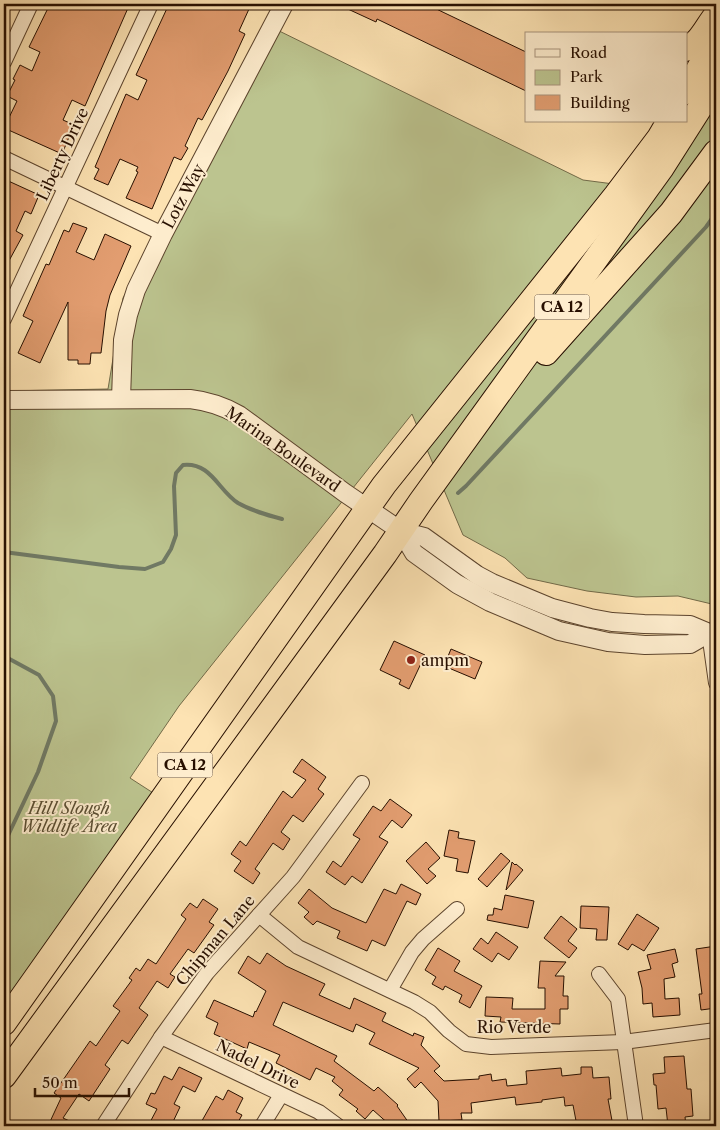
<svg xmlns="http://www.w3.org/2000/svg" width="720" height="1130" font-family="'Libre Caslon Text',serif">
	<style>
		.green { fill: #bcc48f; stroke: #726a48 }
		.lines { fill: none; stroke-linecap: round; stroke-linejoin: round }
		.stream { stroke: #707964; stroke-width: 4 }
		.building { fill: #e29d70; stroke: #270f00 }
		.minor-casing { stroke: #5c442d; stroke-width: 16 }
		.tertiary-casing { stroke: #5c442d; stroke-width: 20 }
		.trunk-casing { stroke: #270f00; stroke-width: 26 }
		.minor { stroke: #feedce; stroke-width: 14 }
		.tertiary { stroke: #feedce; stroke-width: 18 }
		.trunk { stroke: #fde3b3; stroke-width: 24 }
		.poi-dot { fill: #8f2418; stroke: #feedce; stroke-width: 2 }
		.labels { text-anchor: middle; stroke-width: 4; stroke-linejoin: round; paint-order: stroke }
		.shield { fill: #feedce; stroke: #68523e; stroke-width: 1 }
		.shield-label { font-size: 15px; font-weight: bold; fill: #270f00 }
		.street-label { font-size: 16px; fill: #270f00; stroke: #feedce }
		.poi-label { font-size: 16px; fill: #270f00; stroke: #feedce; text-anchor: start }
		.park-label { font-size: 16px; font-style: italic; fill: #5b4e32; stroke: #feedce }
	</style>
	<rect width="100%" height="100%" fill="#fde3b3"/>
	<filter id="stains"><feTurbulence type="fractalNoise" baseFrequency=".004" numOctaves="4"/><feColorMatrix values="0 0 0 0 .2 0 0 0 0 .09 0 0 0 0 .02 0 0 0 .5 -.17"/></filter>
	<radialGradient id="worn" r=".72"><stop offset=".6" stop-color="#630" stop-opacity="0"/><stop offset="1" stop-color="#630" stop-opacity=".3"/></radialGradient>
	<path class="green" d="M267 25 583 180 652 189 716 37V605L678 596 636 597 587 591 527 578 505 558 463 535 412 414 179 706 130 778 161 798 4 1023V391L108 389 123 298Z"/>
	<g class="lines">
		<g class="stream">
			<path d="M458 493 466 486 706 227 716 213"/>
			<path d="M4 552 119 567 145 569 163 562 171 549 176 535 174 486 176 473 183 465C211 462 218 490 238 503 252 511 267 515 282 519"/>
			<path d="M4 656 39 675 53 696 56 721 38 772 4 844"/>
		</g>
	</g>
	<g class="building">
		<path d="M50 4H120L128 8 85 106 72 100 63 120 74 125 62 154 4 128 17 101 7 96 15 80 13 79 20 65 32 71 40 52 29 47Z"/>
		<path d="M169 4H239L249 9 239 31 245 34 228 71 202 120 198 118 185 146 188 148 181 160 174 157 152 209 126 198 138 172 136 171 138 167 120 159 108 185 94 179 99 169 95 167 126 94 138 100 147 80 136 75Z"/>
		<path d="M337 4H426L526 52V91L377 19 376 22Z"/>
		<path d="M4 179 39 195 31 214 25 211 16 231 23 235 4 270Z"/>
		<path d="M73 223 87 228 76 252 94 260 105 234 131 246 110 295 106 311 101 353H91L90 364H78V360H68V302L40 363 18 353 33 321 23 316 46 264 49 265 64 230 69 232Z"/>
		<path d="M394 641 425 655 409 689 399 684 401 680 380 670Z"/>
		<path d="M451 649 482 662 475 679 444 666Z"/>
		<path d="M302 759 326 777 318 789 324 794 303 822 293 815 281 832 290 839 283 850 273 843 255 869 260 873 253 884 234 871 241 861 231 854 240 841 246 846 283 791 292 798 306 780 293 772Z"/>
		<path d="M390 799 412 815 402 828 392 820 379 837 388 842 362 883 352 876 345 885 326 872 333 861 341 867 360 839 353 835 373 806 381 811Z"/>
		<path d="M449 830 459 832 458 838 475 841 468 873 456 871 458 859 444 856Z"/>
		<path d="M426 842 440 858 428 869 436 876 427 884 406 861Z"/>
		<path d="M501 853 510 861 487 887 478 879Z"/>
		<path d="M512 862 515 865 516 864 523 870 506 890Z"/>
		<path d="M401 884 421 894 416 905 407 901 385 946 372 940 367 951 337 938 340 931 317 921 313 925 304 917 309 912 298 903 309 889 332 908 366 923 384 889 396 894Z"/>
		<path d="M505 895 534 901 528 928 487 920 488 915H493L494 908 502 910Z"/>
		<path d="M203 899 218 909 209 922 214 925 194 953 188 949 170 974 175 977 168 988 157 981 139 1008 148 1015 128 1044 122 1040 105 1065 110 1069 89 1101 79 1094 63 1118 80 1126H48L61 1098 54 1093 90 1041 96 1046 120 1011 113 1006 132 980 129 978 136 968 140 971 148 959 156 964 186 919 181 915 190 903 197 908Z"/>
		<path d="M581 906 609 907 607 940H596L597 929 580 928Z"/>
		<path d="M637 914 659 928 644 951 632 944 628 950 618 944Z"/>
		<path d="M561 916 577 929 568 941 577 948 569 958 544 938Z"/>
		<path d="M496 932 518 947 509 960 498 953 492 962 473 949 481 938 488 944Z"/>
		<path d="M716 946V1008L701 1010 699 994H702L696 949Z"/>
		<path d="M438 948 460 961 454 971 482 986 470 1008 459 1002 462 995 445 986 443 990 432 984 436 977 425 970Z"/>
		<path d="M675 949 678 962 672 964 675 977 664 979 665 999 679 998 680 1015 653 1017 652 1003 643 1004 642 988 638 972 651 969 647 955Z"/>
		<path d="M267 953 286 966 325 984 319 995 350 1009 354 998 386 1013 382 1021 413 1036 414 1033 424 1037 421 1045 440 1066 434 1071 444 1081 479 1079V1076L491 1074 492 1081 506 1079 507 1086 527 1084 526 1071 561 1068 562 1076 581 1074V1067H592L593 1078 609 1077 611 1099H608L613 1126H577L573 1105 565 1106 564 1097 542 1100V1102L516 1105 515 1097 471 1103 472 1113H461L462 1120 439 1121 438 1101 421 1082 415 1088 407 1079 419 1068 369 1044 375 1033 356 1024 353 1032 283 1002 273 1025 337 1056 334 1061 374 1091 378 1087 398 1105 397 1106 411 1126H391L373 1110 365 1119 356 1111 358 1109 339 1095 343 1090 332 1081 335 1077 316 1068 310 1080 276 1063 280 1055 249 1042 247 1049 214 1034 218 1023 206 1017 214 1000 253 1017 255 1011 256 1012 266 991 238 973 248 956 260 964Z"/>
		<path d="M540 961 566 962 555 976H564L563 996H568V1009H560V1024L500 1022 501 1017 485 1016 486 997 513 998 512 1009H545V988H538Z"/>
		<path d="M684 1056 687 1089H691L693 1116 685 1117 686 1126H668L666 1108 658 1109 656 1085H654L653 1074 665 1073 664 1057Z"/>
		<path d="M179 1067 202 1078 195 1092 183 1086 174 1104 180 1107 171 1126H148L157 1109 146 1104 151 1093 155 1094 164 1076 172 1080Z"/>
		<path d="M228 1090 243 1098 236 1112 242 1115 236 1126H199L216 1096 223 1100Z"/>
	</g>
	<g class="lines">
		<defs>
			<g id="minor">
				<path d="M4 62 31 4"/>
				<path d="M4 158 163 234"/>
				<path d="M4 319 151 4"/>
				<path d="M709 633 716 683"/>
				<path d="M259 915 298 947 414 1002 430 1012 449 1031 466 1044 491 1047 623 1042 716 1030"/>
				<path d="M599 974 618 999 636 1126"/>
				<path d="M390 990 412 952 423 939 457 909"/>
				<path d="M161 1037 319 1112 338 1126"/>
				<path d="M103 1126 161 1037 207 973 293 877 362 783"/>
				<path d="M262 1126 281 1095"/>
			</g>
			<g id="tertiary">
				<path d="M121 399 123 340 128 315 136 290 163 234 284 4"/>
				<path d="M4 400 190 399C208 401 223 406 239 415L345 493 401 531 424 537 477 575 492 583 552 608 590 618 612 622 644 624 690 625 709 633 716 632"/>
				<path d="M401 531 414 553 457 584 490 602 559 631 608 642 645 645 690 644 709 633"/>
			</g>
			<g id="trunk">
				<path d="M686 49C701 42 706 27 716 15"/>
				<path d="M686 92 716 37"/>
				<path d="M546 353 671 213 716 152"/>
				<path d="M4 1023 384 485 616 195 659 138 669 121"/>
				<path d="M4 1076 385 554 421 501 661 169 703 103 716 79"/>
			</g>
		</defs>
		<use href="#minor" class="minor-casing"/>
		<use href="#tertiary" class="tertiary-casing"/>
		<use href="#trunk" class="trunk-casing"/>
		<use href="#minor" class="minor"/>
		<use href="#tertiary" class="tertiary"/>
		<use href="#trunk" class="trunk"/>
	</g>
	<circle class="poi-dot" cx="411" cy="660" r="5"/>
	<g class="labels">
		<g class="shield">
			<rect x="534.5" y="294.5" width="55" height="25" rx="4"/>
			<rect x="157.5" y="752.5" width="55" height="25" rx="4"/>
		</g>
		<g class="shield-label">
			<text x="562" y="312">CA 12</text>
			<text x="185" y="770">CA 12</text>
		</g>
		<g class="street-label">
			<text transform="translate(62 154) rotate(-65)" y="6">Liberty Drive</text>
			<text transform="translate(183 196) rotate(-62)" y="6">Lotz Way</text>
			<text transform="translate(283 449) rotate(35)" y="6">Marina Boulevard</text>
			<text transform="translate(215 940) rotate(-50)" y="6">Chipman Lane</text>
			<text x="514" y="1033">Rio Verde</text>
			<text transform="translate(258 1064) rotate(26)" y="6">Nadel Drive</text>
		</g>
		<g class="poi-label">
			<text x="421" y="666">ampm</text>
		</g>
		<g class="park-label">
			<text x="69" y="814">Hill Slough<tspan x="69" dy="18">Wildlife Area</tspan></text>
		</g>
	</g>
	<rect width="720" height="1130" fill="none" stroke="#fde3b3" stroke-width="20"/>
	<rect x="5" y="5" width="710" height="1120" fill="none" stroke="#270f00" stroke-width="2.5"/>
	<rect x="10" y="10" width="700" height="1110" fill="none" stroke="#270f00"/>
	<rect x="525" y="32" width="162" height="90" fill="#feedce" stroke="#a8947c"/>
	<rect x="535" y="49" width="25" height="8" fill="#feedce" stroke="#a8947c"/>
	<text x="570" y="58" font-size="15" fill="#270f00">Road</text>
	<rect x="535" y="70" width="25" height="15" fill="#bcc48f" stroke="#a8947c"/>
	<text x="570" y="82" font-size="15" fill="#270f00">Park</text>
	<rect x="535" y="95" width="25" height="15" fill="#e29d70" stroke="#a8947c"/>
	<text x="570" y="108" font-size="15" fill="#270f00">Building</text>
	<path d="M35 1088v8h94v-8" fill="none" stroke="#270f00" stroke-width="2.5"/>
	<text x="42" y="1088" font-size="15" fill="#270f00" stroke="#feedce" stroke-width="4" paint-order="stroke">50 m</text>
	<rect width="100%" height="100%" filter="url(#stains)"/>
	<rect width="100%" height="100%" fill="url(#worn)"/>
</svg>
